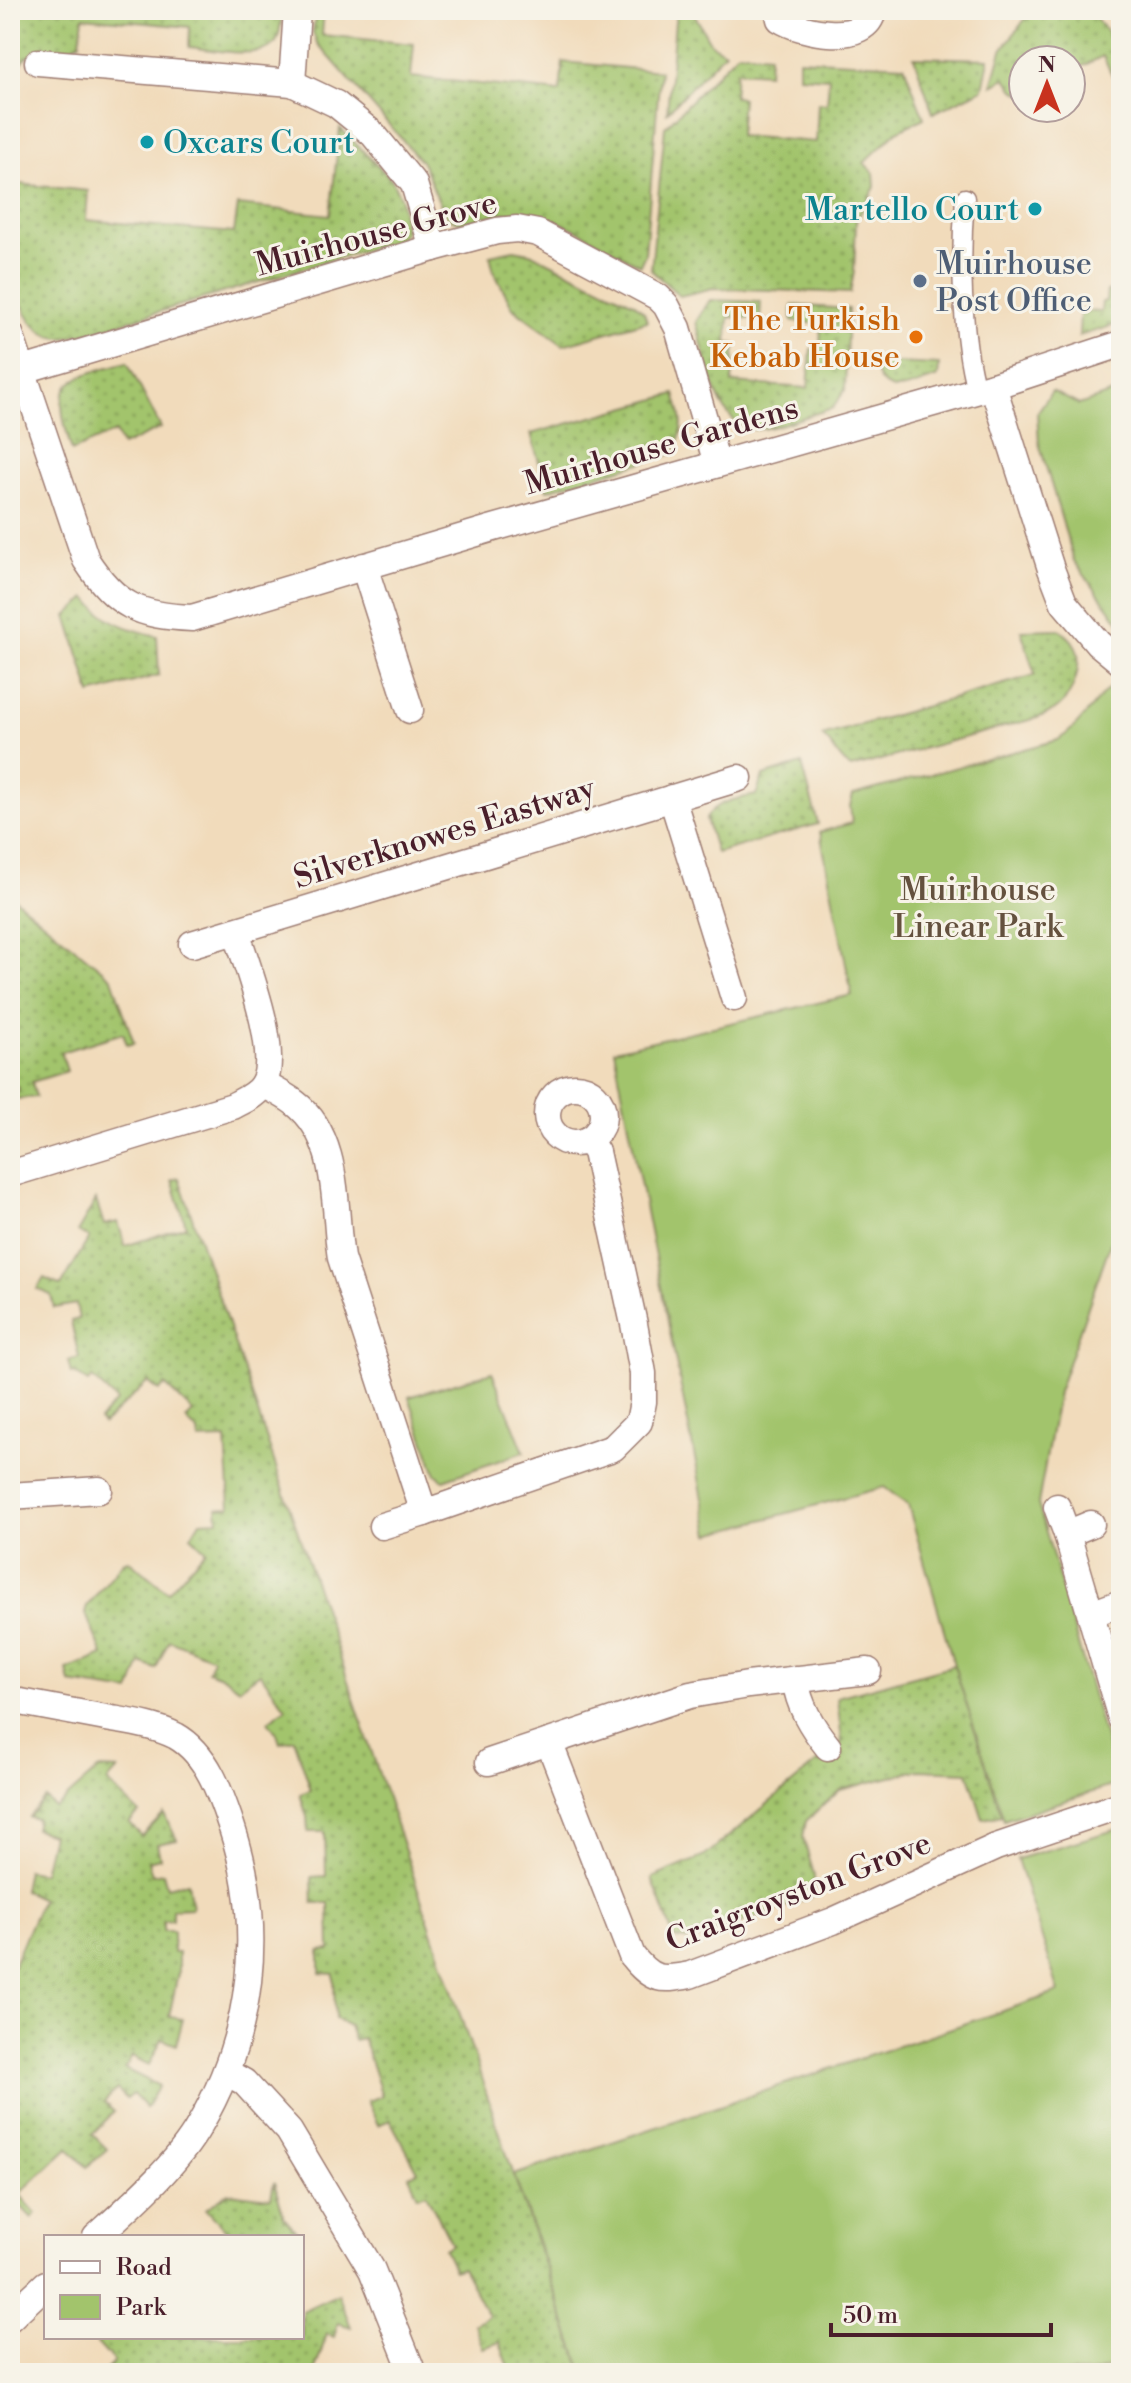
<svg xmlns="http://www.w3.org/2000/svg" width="1131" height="2383" font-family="'Libre Bodoni',serif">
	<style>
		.grass { fill: url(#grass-dots); stroke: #76724c; stroke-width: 2 }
		.park { fill: #a2c46c; stroke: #76724c; stroke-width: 2 }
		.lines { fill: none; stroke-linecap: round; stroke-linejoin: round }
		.pedestrian-casing { stroke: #9e7d73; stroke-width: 21 }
		.minor-casing { stroke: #9e7d73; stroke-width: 29 }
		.pedestrian { stroke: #fff; stroke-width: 18 }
		.minor { stroke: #fff; stroke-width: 26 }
		.culture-dot { fill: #0f9aa8; stroke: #f7f3e8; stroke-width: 3 }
		.service-dot { fill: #5c6f8a; stroke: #f7f3e8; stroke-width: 3 }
		.food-dot { fill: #e8710a; stroke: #f7f3e8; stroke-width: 3 }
		.labels { text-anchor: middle; stroke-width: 6; stroke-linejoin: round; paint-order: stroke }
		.culture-label { font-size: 32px; fill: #0d838f; stroke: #f7f3e8; text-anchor: start }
		.street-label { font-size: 32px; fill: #4a1f2b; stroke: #f7f3e8 }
		.service-label { font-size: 32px; fill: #4e5e75; stroke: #f7f3e8; text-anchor: start }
		.food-label { font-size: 32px; fill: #c56008; stroke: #f7f3e8; text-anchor: end }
		.park-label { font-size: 32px; fill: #64513e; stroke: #f7f3e8 }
	</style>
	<defs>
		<pattern id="grass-dots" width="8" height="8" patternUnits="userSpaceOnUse" patternTransform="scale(2)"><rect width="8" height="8" fill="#a2c46c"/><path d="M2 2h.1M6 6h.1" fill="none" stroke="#869f59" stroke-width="1.8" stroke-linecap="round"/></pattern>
	</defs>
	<rect width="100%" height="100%" fill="#f7f3e8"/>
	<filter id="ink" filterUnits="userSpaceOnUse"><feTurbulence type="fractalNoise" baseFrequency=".0125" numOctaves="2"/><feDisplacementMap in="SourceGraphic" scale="16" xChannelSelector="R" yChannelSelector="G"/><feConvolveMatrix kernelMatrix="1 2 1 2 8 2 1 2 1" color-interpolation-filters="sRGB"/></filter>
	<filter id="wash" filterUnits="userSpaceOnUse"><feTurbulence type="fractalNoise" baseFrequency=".006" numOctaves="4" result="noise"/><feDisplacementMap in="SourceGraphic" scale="32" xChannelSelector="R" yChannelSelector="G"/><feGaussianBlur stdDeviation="1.8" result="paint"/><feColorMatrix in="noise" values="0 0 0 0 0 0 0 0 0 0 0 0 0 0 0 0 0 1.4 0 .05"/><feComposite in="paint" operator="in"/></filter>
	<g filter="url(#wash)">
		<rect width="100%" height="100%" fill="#f1dbbb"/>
		<g class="grass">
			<path d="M10 10H282C281 20 281 33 276 42 264 61 209 49 189 47L190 27 83 17 80 42 56 56H27L10 78Z"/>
			<path d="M316 10H324L322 35 414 44 411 77 560 92 563 62 660 71 645 254 640 265C605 247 567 218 527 214 519 213 510 213 502 213 487 214 467 227 453 220 439 213 431 176 421 161L317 43 313 33Z"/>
			<path d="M676 10H692L711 44 725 52 667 112Z"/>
			<path d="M1032 10H1090L1121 51V94L1120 83H1116L1103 56 1071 72V60H1023V95L1013 89 1006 78 992 85 1002 50Z"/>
			<path d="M738 52 769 55 768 73 736 71 734 97 742 98 739 136 816 142 818 103 827 104 829 78 799 76V59L904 65 924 118 897 131 864 163 874 173 875 187 856 221 854 272 850 293 713 288 680 296 651 270 665 127Z"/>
			<path d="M914 57 989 59 983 89 933 113Z"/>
			<path d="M340 128 392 180 401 200 405 231 399 240 84 334C76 335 66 339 59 338 3 330 10 223 10 183L88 191 86 220 234 233 238 205 330 215Z"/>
			<path d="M514 250 530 253 634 303 644 312 647 321 563 345 513 308 494 272 490 255Z"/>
			<path d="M1120 272 1121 323 1079 336 1080 311 1101 312 1102 302 1106 301 1107 291H1114V282L1119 281Z"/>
			<path d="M710 300 761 302 760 319 729 317 727 343 735 344 732 383 808 388 811 349H820L821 324 792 321V305L848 309 845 390 833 408C811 414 783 426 761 429 716 436 706 354 696 322Z"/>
			<path d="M127 362 161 428 122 446 115 432 72 451C51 382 61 380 127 362Z"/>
			<path d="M873 362 939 365 938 377C908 387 882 404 873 362Z"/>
			<path d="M675 394C683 417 686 432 672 454L547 490 531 434Z"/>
			<path d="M87 598C105 622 129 629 157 636L159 675 91 694 67 616Z"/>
			<path d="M1059 629C1063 632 1070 637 1073 642 1086 661 1073 698 1055 710 1050 713 1043 715 1037 718L851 768C837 759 835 746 822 736L1035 675 1021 630Z"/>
			<path d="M802 764 818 824 716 853 706 819C715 801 738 799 756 795L763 776Z"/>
			<path d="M10 895 112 978 134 1043 127 1045 123 1033 61 1052 67 1071 32 1082 36 1097 14 1099 19 1088 10 1084Z"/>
			<path d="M179 1178 541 2256 583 2373H511L500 2342 483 2348 474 2324 488 2316 462 2267 454 2270 444 2249 452 2244 426 2193 418 2196 409 2176 418 2171 390 2120 378 2125 367 2101 382 2096 363 2038 354 2040 349 2026 335 2019 334 1974 320 1973V1951L330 1950 329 1903H313L312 1877 326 1876 325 1832H308L307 1817 300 1794 311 1790 294 1739 280 1743 277 1734 268 1721 286 1708 260 1673 239 1688 224 1677 208 1671 213 1658 169 1640 156 1669 141 1663 130 1692 70 1683 67 1670 103 1655 85 1612 87 1606 123 1562 128 1560 168 1592 206 1550 191 1536 200 1521 218 1520 217 1508 230 1507 226 1439 199 1440 198 1432 186 1420 193 1412 165 1385 159 1391 148 1382 103 1424 99 1420 117 1401 92 1378 88 1382 74 1373 71 1374 68 1361 79 1358 71 1321 79 1319 76 1304 54 1308 51 1295 37 1289 44 1278 61 1286 89 1238 78 1231 96 1200 104 1225 118 1222 125 1246 186 1226 172 1180Z"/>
			<path d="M954 1665 1002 1815 983 1819 968 1772 918 1770 840 1790 806 1821 803 1837 814 1875V1896L690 1941 674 1938 652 1878 705 1856 842 1742 837 1697Z"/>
			<path d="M99 1769 118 1770 107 1782 139 1813 129 1823 142 1836 164 1814 177 1840 157 1844 160 1858 148 1861 152 1875 163 1873 167 1887 188 1882 192 1908 172 1909V1920L163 1921V1931H173V1953H178V1974L169 2017 183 2019 176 2045 162 2039 149 2065 132 2056 125 2069 159 2086 146 2108 133 2094 127 2099 117 2089 104 2102 114 2112 92 2134 107 2149 87 2167 68 2148 19 2194 36 2213 32 2218 15 2200 10 2204V1999L15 1989 10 1985V1972L42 1899 23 1890 27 1870 43 1873 52 1834 35 1829 37 1819 29 1817 45 1798 55 1808Z"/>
			<path d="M274 2182 284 2217 299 2234 294 2237H228L230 2234 206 2209 228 2193 271 2198Z"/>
			<path d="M338 2294 351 2327 338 2323 334 2337 327 2334 314 2373H103L114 2362 95 2341 98 2337 116 2339 118 2337H302V2311Z"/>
		</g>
		<g class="park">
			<path d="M1121 390V624L1074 561 1039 443 1037 413 1052 391 1079 405Z"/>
			<path d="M1116 682H1121V1213L1058 1392 1038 1504 1118 1784 1004 1820 954 1665 908 1505 884 1487 710 1534 614 1050 852 995 820 832 852 823 850 806 853 795 1058 740C1083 724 1093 700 1116 682Z"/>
			<path d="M492 1372 524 1452 443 1480 436 1474 409 1397Z"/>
			<path d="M1121 1828V2364L1091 2373H583L514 2175 1059 1992 1017 1859Z"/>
		</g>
	</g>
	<g filter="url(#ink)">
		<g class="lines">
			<defs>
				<path id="pedestrian" d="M965 198C960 254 961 335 976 390"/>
				<g id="minor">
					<path d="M778 10 780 19C802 33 867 46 873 10"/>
					<path d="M38 62 292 83 336 104 373 134 414 184 433 248"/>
					<path d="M292 83 297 10"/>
					<path d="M10 334 86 560C116 606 139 616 192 618L490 529 993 386 1121 344"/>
					<path d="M23 370 433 248 497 231 517 229 538 233 658 297 666 305 678 328 717 464"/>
					<path d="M993 386 1051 569 1064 603 1098 643 1121 662"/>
					<path d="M364 566 410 710"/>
					<path d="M672 798 734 998"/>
					<path d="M192 944 739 778"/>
					<path d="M263 1084C274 1090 286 1096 295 1103 341 1138 333 1208 341 1258L424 1513 613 1448 639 1422 643 1402V1373L634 1324 596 1152 588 1140"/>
					<circle cx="575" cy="1115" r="28"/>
					<path d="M10 1174 233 1106C244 1100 257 1095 263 1084 281 1053 247 966 236 931"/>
					<path d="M10 1496 99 1490"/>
					<path d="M1057 1507 1067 1534 1121 1718"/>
					<path d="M382 1526 424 1513"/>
					<path d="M1067 1534 1091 1524"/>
					<path d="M1091 1614 1121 1603"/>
					<path d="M795 1679C799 1706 811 1726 828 1747"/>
					<path d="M10 1700C42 1706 74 1712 106 1718 129 1722 155 1725 176 1736 208 1754 221 1795 232 1828 265 1929 253 2034 199 2126 177 2165 130 2206 96 2237"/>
					<path d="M549 1742 632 1956C651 1980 660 1981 690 1975L833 1921 996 1847 1121 1805"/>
					<path d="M489 1762 690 1695 748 1685 868 1671"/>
					<path d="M226 2072 244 2082 289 2131 372 2270 413 2373"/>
					<path d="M10 2318 46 2284"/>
				</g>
			</defs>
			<use href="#pedestrian" class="pedestrian-casing"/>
			<use href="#minor" class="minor-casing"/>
			<use href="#pedestrian" class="pedestrian"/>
			<use href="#minor" class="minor"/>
		</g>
	</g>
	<g class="culture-dot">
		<circle cx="147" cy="142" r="8"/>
		<circle cx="1035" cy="209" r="8"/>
	</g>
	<circle class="service-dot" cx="920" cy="281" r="8"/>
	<circle class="food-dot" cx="916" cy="337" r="8"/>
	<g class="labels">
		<g class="culture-label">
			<text x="163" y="153">Oxcars Court</text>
			<text x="1019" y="220" text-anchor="end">Martello Court</text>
		</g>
		<g class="street-label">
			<text transform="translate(376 233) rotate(-15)" y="11">Muirhouse Grove</text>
			<text transform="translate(661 445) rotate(-16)" y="11">Muirhouse Gardens</text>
			<text transform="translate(444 832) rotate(-17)" y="11">Silverknowes Eastway</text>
			<text transform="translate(798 1891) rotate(-21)" y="11">Craigroyston Grove</text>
		</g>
		<g class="service-label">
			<text x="936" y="274">Muirhouse<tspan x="936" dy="37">Post Office</tspan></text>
		</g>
		<g class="food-label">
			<text x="900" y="330">The Turkish<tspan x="900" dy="37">Kebab House</tspan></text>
		</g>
		<g class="park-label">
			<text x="978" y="900">Muirhouse<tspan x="978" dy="37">Linear Park</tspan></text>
		</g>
	</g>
	<rect width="1131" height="2383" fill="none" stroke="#f7f3e8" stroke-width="40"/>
	<rect x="44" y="2235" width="260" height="104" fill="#f7f3e8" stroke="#b29e9c" stroke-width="2"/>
	<rect x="60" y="2261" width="40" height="12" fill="#ffffff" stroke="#b29e9c" stroke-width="2"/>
	<text x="116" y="2275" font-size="24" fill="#4a1f2b">Road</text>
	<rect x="60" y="2295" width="40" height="24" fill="#a2c46c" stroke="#b29e9c" stroke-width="2"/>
	<text x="116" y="2315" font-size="24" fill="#4a1f2b">Park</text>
	<g transform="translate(1047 84)"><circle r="38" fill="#f7f3e8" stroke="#b29e9c" stroke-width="2"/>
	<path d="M0-6L14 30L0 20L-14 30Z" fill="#c8321e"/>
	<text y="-12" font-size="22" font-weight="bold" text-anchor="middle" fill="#4a1f2b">N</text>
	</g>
	<path d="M831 2323v12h220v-12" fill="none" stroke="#4a1f2b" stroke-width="4"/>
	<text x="843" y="2323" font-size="24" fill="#4a1f2b" stroke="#f7f3e8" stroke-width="6" paint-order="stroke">50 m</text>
</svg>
